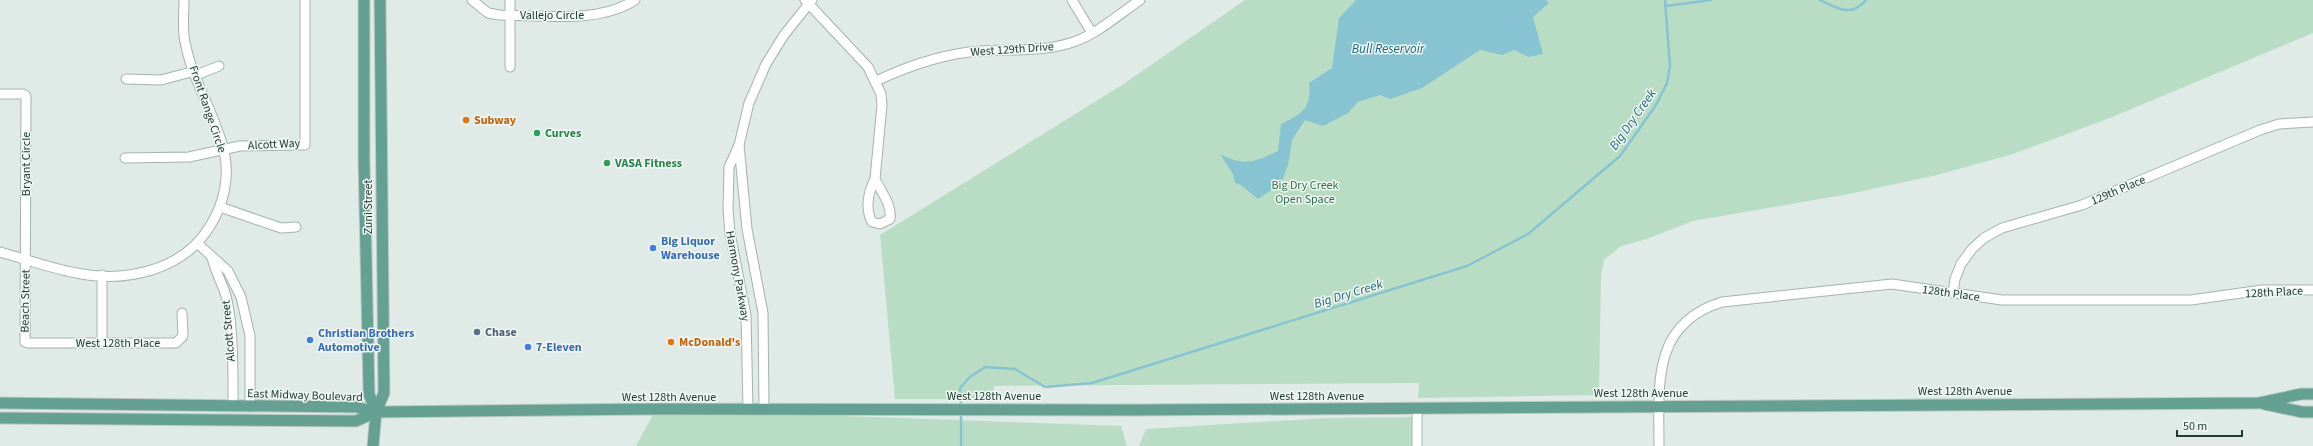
<svg xmlns="http://www.w3.org/2000/svg" width="2313" height="446" font-family="'Source Sans 3',sans-serif">
	<style>
		.green { fill: #b9ddc4 }
		.water { fill: #87c3d1 }
		.lines { fill: none; stroke-linecap: round; stroke-linejoin: round }
		.stream { stroke: #87c3d1; stroke-width: 2.5 }
		.minor-casing { stroke: #a3b3ae; stroke-width: 11 }
		.major-casing { stroke: #c1c8c6; stroke-width: 13 }
		.minor { stroke: #fff; stroke-width: 9 }
		.major { stroke: #64a193; stroke-width: 11 }
		.food-dot { fill: #e8710a; stroke: #f1f8f4; stroke-width: 1.5 }
		.leisure-dot { fill: #2e9e5b; stroke: #f1f8f4; stroke-width: 1.5 }
		.shop-dot { fill: #3f7fe0; stroke: #f1f8f4; stroke-width: 1.5 }
		.service-dot { fill: #5c6f8a; stroke: #f1f8f4; stroke-width: 1.5 }
		.labels { text-anchor: middle; stroke-width: 3; stroke-linejoin: round; paint-order: stroke }
		.street-label { font-size: 12px; fill: #213c35; stroke: #f1f8f4 }
		.food-label { font-size: 12px; font-weight: bold; fill: #c56008; stroke: #f1f8f4; text-anchor: start }
		.leisure-label { font-size: 12px; font-weight: bold; fill: #27864d; stroke: #f1f8f4; text-anchor: start }
		.park-label { font-size: 12px; fill: #2b7349; stroke: #f1f8f4 }
		.shop-label { font-size: 12px; font-weight: bold; fill: #366cbe; stroke: #f1f8f4; text-anchor: start }
		.service-label { font-size: 12px; font-weight: bold; fill: #4e5e75; stroke: #f1f8f4; text-anchor: start }
		.water-label { font-size: 13px; font-style: italic; fill: #1b6578; stroke: #f1f8f4 }
	</style>
	<rect width="100%" height="100%" fill="#e0ebe7"/>
	<g class="green">
		<path d="M1245 0H2313V33L2110 118 2013 154 1933 176 1849 194 1693 221 1644 240 1621 246 1604 260 1601 275 1599 395 1418 398 1419 383 994 386V399H895L880 235 1122 85Z"/>
		<path d="M656 409 1121 426 1127 446H636Z"/>
		<path d="M1417 417V446H1139L1146 429 1327 418Z"/>
	</g>
	<path class="water" d="M1356 0H1546L1549 3 1533 17 1543 54 1528 57 1514 50 1502 55 1480 50 1422 88 1390 99 1380 95 1358 102 1348 113 1323 126 1305 120 1292 140 1288 165 1281 184 1258 199 1241 185 1235 183 1233 174 1220 154C1245 167 1254 162 1278 151L1281 124C1302 114 1312 108 1309 83L1332 68 1339 18Z"/>
	<g class="lines">
		<g class="stream">
			<path d="M1820 0C1837 8 1851 18 1866 0"/>
			<path d="M1666 6 1711 0"/>
			<path d="M961 408 960 388 970 377 985 367 1015 369 1045 387 1092 383 1467 266 1528 234 1620 156 1656 105 1667 83 1670 66 1665 0"/>
			<path d="M961 446V413"/>
		</g>
		<defs>
			<g id="minor">
				<path d="M472 0 488 13 499 15C542 15 599 24 635 0"/>
				<path d="M510 0V67"/>
				<path d="M805 0 868 67 881 94 882 105 875 179C868 192 865 209 872 222L880 224 890 219C892 204 881 192 875 179"/>
				<path d="M1072 0 1092 33"/>
				<path d="M196 75 219 66"/>
				<path d="M126 79 161 80 195 71"/>
				<path d="M876 81C908 66 946 53 981 51 1010 49 1042 52 1070 43 1095 36 1118 15 1140 0"/>
				<path d="M0 94H23L26 96 25 342 28 343H176L183 336 182 313"/>
				<path d="M739 145 747 229 763 313 764 409"/>
				<path d="M125 158 189 157 240 146 305 145V0"/>
				<path d="M220 207 281 228 296 227"/>
				<path d="M197 243 228 271 241 297 250 336V406"/>
				<path d="M0 252C25 259 50 268 76 273 125 283 183 271 210 226 224 204 230 176 224 151 215 113 192 80 185 42 182 29 184 14 184 0"/>
				<path d="M212 258C215 270 220 279 224 290 234 317 233 376 233 405"/>
				<path d="M1953 293 1955 279 1961 264 1972 249 1984 238 2002 228 2082 205 2260 130 2279 124 2313 122"/>
				<path d="M102 343V275"/>
				<path d="M1417 408V446"/>
				<path d="M748 409 746 315 730 233 728 210 729 167 739 145 749 103 766 64 784 35 812 0"/>
				<path d="M1659 446C1659 385 1651 324 1722 302L1892 284 2002 300H2191L2262 290H2313"/>
			</g>
			<g id="major">
				<path d="M364 0V160L369 394 376 412"/>
				<path d="M0 403 356 407 376 412 656 409 1131 410 2259 403 2301 394H2313"/>
				<path d="M2264 404 2302 412H2313"/>
				<path d="M0 418 356 421 376 412"/>
				<path d="M373 446 376 412 384 393 380 0"/>
			</g>
		</defs>
		<use href="#minor" class="minor-casing"/>
		<use href="#major" class="major-casing"/>
		<use href="#minor" class="minor"/>
		<use href="#major" class="major"/>
	</g>
	<g class="food-dot">
		<circle cx="466" cy="120" r="4"/>
		<circle cx="671" cy="342" r="4"/>
	</g>
	<g class="leisure-dot">
		<circle cx="537" cy="133" r="4"/>
		<circle cx="607" cy="163" r="4"/>
	</g>
	<g class="shop-dot">
		<circle cx="653" cy="248" r="4"/>
		<circle cx="310" cy="340" r="4"/>
		<circle cx="528" cy="347" r="4"/>
	</g>
	<circle class="service-dot" cx="477" cy="332" r="4"/>
	<g class="labels">
		<g class="street-label">
			<text x="552" y="19">Vallejo Circle</text>
			<text transform="translate(1012 49) rotate(-4)" y="4">West 129th Drive</text>
			<text transform="translate(208 109) rotate(71)" y="4">Front Range Circle</text>
			<text transform="translate(274 144) rotate(-3)" y="4">Alcott Way</text>
			<text transform="translate(26 164) rotate(-90)" y="4">Bryant Circle</text>
			<text transform="translate(2118 190) rotate(-23)" y="4">129th Place</text>
			<text transform="translate(368 207) rotate(-90)" y="4">Zuni Street</text>
			<text transform="translate(738 276) rotate(80)" y="4">Harmony Parkway</text>
			<text transform="translate(2274 292) rotate(-3)" y="4">128th Place</text>
			<text transform="translate(1951 293) rotate(8)" y="4">128th Place</text>
			<text transform="translate(25 301) rotate(-89)" y="4">Beach Street</text>
			<text transform="translate(228 331) rotate(-95)" y="4">Alcott Street</text>
			<text x="118" y="347">West 128th Place</text>
			<text x="1965" y="395">West 128th Avenue</text>
			<text x="1641" y="397">West 128th Avenue</text>
			<text transform="translate(305 395) rotate(2)" y="4">East Midway Boulevard</text>
			<text x="994" y="400">West 128th Avenue</text>
			<text x="1317" y="400">West 128th Avenue</text>
			<text x="669" y="401">West 128th Avenue</text>
		</g>
		<g class="food-label">
			<text x="474" y="124">Subway</text>
			<text x="679" y="346">McDonald's</text>
		</g>
		<g class="leisure-label">
			<text x="545" y="137">Curves</text>
			<text x="615" y="167">VASA Fitness</text>
		</g>
		<g class="park-label">
			<text x="1305" y="189">Big Dry Creek<tspan x="1305" dy="14">Open Space</tspan></text>
		</g>
		<g class="shop-label">
			<text x="661" y="245">Big Liquor<tspan x="661" dy="14">Warehouse</tspan></text>
			<text x="318" y="337">Christian Brothers<tspan x="318" dy="14">Automotive</tspan></text>
			<text x="536" y="351">7-Eleven</text>
		</g>
		<g class="service-label">
			<text x="485" y="336">Chase</text>
		</g>
		<g class="water-label">
			<text x="1388" y="53">Bull Reservoir</text>
			<text transform="translate(1632 119) rotate(-55)" y="5">Big Dry Creek</text>
			<text transform="translate(1348 293) rotate(-17)" y="5">Big Dry Creek</text>
		</g>
	</g>
	<path d="M2177 430v6h65v-6" fill="none" stroke="#213c35" stroke-width="2"/>
	<text x="2183" y="430" font-size="12" fill="#213c35" stroke="#f1f8f4" stroke-width="3" paint-order="stroke">50 m</text>
</svg>
